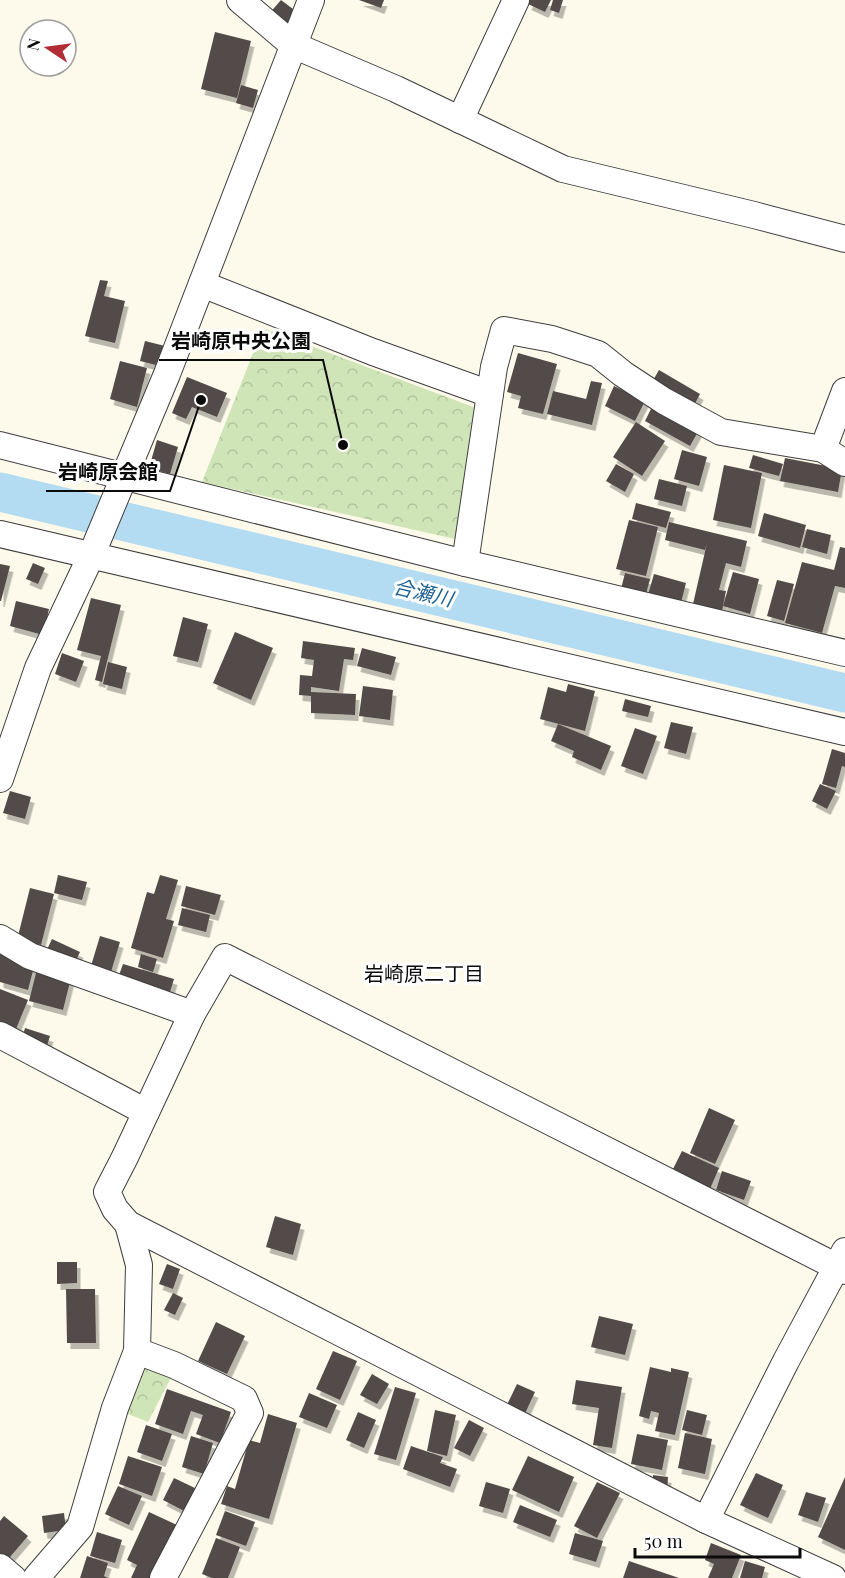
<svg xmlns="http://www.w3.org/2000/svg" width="845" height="1578" font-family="'Playfair Display','Noto Sans JP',serif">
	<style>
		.park { fill: url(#park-crowns) }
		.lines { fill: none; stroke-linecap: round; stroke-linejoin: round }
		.river { stroke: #b3dbf2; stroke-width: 39 }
		.building { fill: #534c48; filter: url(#shadow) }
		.street-casing { stroke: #3e3e3e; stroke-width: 28 }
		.street { stroke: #fff; stroke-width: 26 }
		.labels { text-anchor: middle; stroke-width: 6; stroke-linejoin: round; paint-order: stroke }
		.water-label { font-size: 20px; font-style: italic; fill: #1d6295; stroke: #fff }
		.neighbourhood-label { font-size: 20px; fill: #0b0b0b; stroke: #fff }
		.leader { fill: none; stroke: #0b0b0b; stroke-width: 2 }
		.callout-dot { fill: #0b0b0b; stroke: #fff; stroke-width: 2 }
		.callout-label { font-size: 20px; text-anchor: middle; font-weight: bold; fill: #0b0b0b; stroke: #fff; stroke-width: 6; stroke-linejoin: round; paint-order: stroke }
	</style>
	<defs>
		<pattern id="park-crowns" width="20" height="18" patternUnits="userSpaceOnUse" patternTransform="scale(1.5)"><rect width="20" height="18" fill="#d0e5b7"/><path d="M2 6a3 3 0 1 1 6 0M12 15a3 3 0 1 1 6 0" fill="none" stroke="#b1c39c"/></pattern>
		<filter id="shadow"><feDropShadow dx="3.5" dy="6" stdDeviation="0" flood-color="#0004"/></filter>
	</defs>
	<rect width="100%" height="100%" fill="#fefaeb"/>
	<g class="park">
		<path d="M263 328 476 408 455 539 202 482Z"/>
		<path d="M139 1358 175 1370 148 1422 118 1410Z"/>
	</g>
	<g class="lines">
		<path class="river" d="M0 492 845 693"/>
	</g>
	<g class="building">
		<path d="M281 0 297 12 283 28 268 15Z"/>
		<path d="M359 0H384L381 8Z"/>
		<path d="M530 0H551L545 12 528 4Z"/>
		<path d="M553 0H563L559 13 550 10Z"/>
		<path d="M215 32 251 41 237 98 201 89Z"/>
		<path d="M241 85 258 90 253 108 236 103Z"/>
		<path d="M100 280 108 281 104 296 125 301 115 343 85 336Z"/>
		<path d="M145 341 165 346 160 366 140 361Z"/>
		<path d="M518 353 557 364 543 414 518 408 521 396 507 392Z"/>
		<path d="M120 361 147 368 137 407 110 399Z"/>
		<path d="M659 370 700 394 690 413 648 389Z"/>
		<path d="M187 377 227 393 217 417 192 407 186 419 172 413Z"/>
		<path d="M591 381 602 383 592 425 547 414 553 391 586 399Z"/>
		<path d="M614 386 645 401 635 421 605 406Z"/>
		<path d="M653 405 699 430 690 446 645 421Z"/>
		<path d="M636 422 665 441 642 476 613 457Z"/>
		<path d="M157 440 178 447 170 474 149 468Z"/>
		<path d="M682 450 707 457 699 486 674 479Z"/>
		<path d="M753 455 783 464 779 476 749 468Z"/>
		<path d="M785 458 842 469 838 492 780 481Z"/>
		<path d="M616 464 634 474 625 492 606 481Z"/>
		<path d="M724 465 762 473 751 528 713 520Z"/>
		<path d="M659 479 687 486 682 506 654 499Z"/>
		<path d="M636 503 671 512 666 528 632 519Z"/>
		<path d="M764 513 806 525 800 548 758 536Z"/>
		<path d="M629 520 658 527 646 576 616 569Z"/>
		<path d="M669 522 747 541 741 567 726 563 719 590 726 591 722 611 693 604 707 543 705 550 665 540Z"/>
		<path d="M807 529 831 535 827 554 802 547Z"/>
		<path d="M840 547 845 548V588L835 586 822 633 785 623 802 562 834 570Z"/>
		<path d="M33 563 45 568 38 584 26 579Z"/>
		<path d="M0 564 10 566 1 601H0Z"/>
		<path d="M733 572 759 579 750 614 723 606Z"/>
		<path d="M625 573 650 579 645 598 620 593Z"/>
		<path d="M654 574 686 583 680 607 647 598Z"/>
		<path d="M777 580 794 584 784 621 767 616Z"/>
		<path d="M91 598 121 605 102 682 95 680 101 656 77 650Z"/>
		<path d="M16 601 49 609 43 635 10 626Z"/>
		<path d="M183 617 208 624 198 662 173 656Z"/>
		<path d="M235 632 273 648 251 700 213 683Z"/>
		<path d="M303 641 355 648 353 660 344 659 339 691 311 687V692L356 694 355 715 311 713V696L299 695 300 675 312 676 314 660 301 658Z"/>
		<path d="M362 648 396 657 391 675 357 666Z"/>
		<path d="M62 653 84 661 76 682 55 674Z"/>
		<path d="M108 662 127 667 122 689 103 684Z"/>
		<path d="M568 684 595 691 585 731 540 719 548 687 566 692Z"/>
		<path d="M363 686 393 690 390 720 359 716Z"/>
		<path d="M625 699 651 706 648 717 622 711Z"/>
		<path d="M671 722 693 727 686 754 664 748Z"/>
		<path d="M558 724 611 746 601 770 572 757 574 751 551 741Z"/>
		<path d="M635 728 657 736 643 774 621 766Z"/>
		<path d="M832 749 845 753V767L842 766 836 788 822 784Z"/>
		<path d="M820 784 836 791 827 809 812 801Z"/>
		<path d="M10 791 31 797 25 819 3 813Z"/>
		<path d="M58 875 87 882 82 900 54 893Z"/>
		<path d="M160 875 178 880 166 919 174 921 163 958 131 948 147 892 154 894Z"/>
		<path d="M186 886 221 895 215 915 181 906Z"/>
		<path d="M30 888 54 894 41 945 17 940Z"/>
		<path d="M182 908 210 915 206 932 178 925Z"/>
		<path d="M100 936 120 942 111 972 91 966Z"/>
		<path d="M52 939 80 952 71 971 43 958Z"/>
		<path d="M0 954 35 963 28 990 0 982Z"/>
		<path d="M141 954 157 959 153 972 138 967Z"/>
		<path d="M123 964 174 979 167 1002 118 978Z"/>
		<path d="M37 969 71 978 63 1010 29 1001Z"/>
		<path d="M0 989 28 1000 14 1034 0 1029Z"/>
		<path d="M25 1028 50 1036 45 1052 20 1045Z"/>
		<path d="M709 1108 735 1120 715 1164 690 1153Z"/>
		<path d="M682 1151 719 1168 710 1189 672 1171Z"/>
		<path d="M722 1171 751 1181 744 1200 716 1190Z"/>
		<path d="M275 1216 301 1224 293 1255 266 1247Z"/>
		<path d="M57 1262H77V1283L57 1284Z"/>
		<path d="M167 1264 180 1269 173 1289 159 1284Z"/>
		<path d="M66 1289H95L96 1343H67Z"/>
		<path d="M173 1293 183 1298 175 1315 164 1310Z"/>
		<path d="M599 1316 633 1324 625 1355 591 1347Z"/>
		<path d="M216 1322 245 1336 227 1374 198 1361Z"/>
		<path d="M333 1351 357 1361 340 1400 316 1389Z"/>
		<path d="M650 1367 671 1372V1368L689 1372 675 1435 655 1431 659 1413 651 1411 649 1419 639 1416Z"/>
		<path d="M372 1374 389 1384 377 1404 360 1395Z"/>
		<path d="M576 1380 622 1387 612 1448 593 1445 599 1408 572 1404Z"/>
		<path d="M517 1384 535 1392 522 1420 504 1411Z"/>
		<path d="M395 1387 416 1393 396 1460 374 1454Z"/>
		<path d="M167 1389 231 1412 220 1443 196 1434 203 1415 191 1411 183 1434 155 1424Z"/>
		<path d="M309 1393 337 1405 327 1428 299 1417Z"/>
		<path d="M435 1410 456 1415 447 1456 427 1451Z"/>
		<path d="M687 1410 707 1415 702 1435 682 1430Z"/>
		<path d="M358 1412 376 1420 364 1448 346 1440Z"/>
		<path d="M268 1414 297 1423 269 1519 221 1504 227 1486 235 1489 249 1440 260 1443Z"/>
		<path d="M469 1420 484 1428 470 1456 454 1448Z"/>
		<path d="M146 1425 172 1434 162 1461 137 1452Z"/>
		<path d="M685 1433 712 1439 705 1474 678 1468Z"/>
		<path d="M637 1434 668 1440 662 1470 631 1464Z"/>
		<path d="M191 1436 213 1443 204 1474 182 1467Z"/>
		<path d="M411 1446 443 1457 440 1463 457 1469 450 1487 403 1469Z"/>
		<path d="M128 1456 162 1467 152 1496 119 1484Z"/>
		<path d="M528 1456 574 1477 559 1512 512 1490Z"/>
		<path d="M756 1473 783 1485 768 1518 740 1505Z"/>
		<path d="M653 1475 668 1477 667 1492 652 1490Z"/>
		<path d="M845 1477V1550L818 1537Z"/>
		<path d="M174 1478 197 1489 186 1512 163 1500Z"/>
		<path d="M486 1482 510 1489 503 1513 479 1506Z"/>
		<path d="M597 1482 620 1493 597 1538 574 1526Z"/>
		<path d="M118 1486 142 1496 129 1525 105 1514Z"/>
		<path d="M806 1492 826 1498 818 1522 798 1515Z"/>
		<path d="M520 1505 557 1520 550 1537 513 1522Z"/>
		<path d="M225 1511 255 1522 246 1546 216 1535Z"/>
		<path d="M149 1512 177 1525 153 1578H131L137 1565 127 1560Z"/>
		<path d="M64 1513 66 1530 44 1533 42 1516Z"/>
		<path d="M4 1516 28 1536 4 1564 0 1561V1521Z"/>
		<path d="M97 1532 122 1540 115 1563 90 1556Z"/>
		<path d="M575 1533 603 1541 596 1562 569 1554Z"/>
		<path d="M216 1538 240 1547 228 1578H212L202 1574Z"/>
		<path d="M711 1543 741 1555 732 1578H708L714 1564 705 1560Z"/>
		<path d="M87 1556 108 1563 104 1576 108 1578H80Z"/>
		<path d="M629 1561 679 1578H623Z"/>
		<path d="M745 1561 765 1567 762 1578H740Z"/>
	</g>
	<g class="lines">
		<defs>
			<g id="street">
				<path d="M240 0 293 45 396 89 563 169 754 215 845 239"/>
				<path d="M460 120 516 0"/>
				<path d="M202 284 373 352 490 394"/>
				<path d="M0 445 465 563 845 653"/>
				<path d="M823 449 845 391"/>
				<path d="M0 534 845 732"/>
				<path d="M465 563 494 367 504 330 552 339 598 354 623 374 664 401 721 432 823 449 845 463"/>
				<path d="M0 779 38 668 91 556 167 374 311 0"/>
				<path d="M0 938 30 956 192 1014"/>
				<path d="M0 1035 146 1112"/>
				<path d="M137 1351 174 1365 244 1399 250 1413 163 1578"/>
				<path d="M706 1520 786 1361 845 1251"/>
				<path d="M0 1567 13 1578"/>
				<path d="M36 1578 80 1527 115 1408 137 1351 139 1265 128 1224"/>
				<path d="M833 1578 706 1520 128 1224 115 1209 107 1192 125 1157 192 1014 225 957 845 1271"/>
			</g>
		</defs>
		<use href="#street" class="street-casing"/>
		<use href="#street" class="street"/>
	</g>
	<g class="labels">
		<g class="water-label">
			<text transform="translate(423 593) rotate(13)" y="7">合瀬川</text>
		</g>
		<g class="neighbourhood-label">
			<text x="424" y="981">岩崎原二丁目</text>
		</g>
	</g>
	<path class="leader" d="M343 445L323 360H159M201 400L170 491H46"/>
	<g class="callout-dot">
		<circle cx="343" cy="445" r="6"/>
		<circle cx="201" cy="400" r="6"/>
	</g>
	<g class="callout-label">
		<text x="241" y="348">岩崎原中央公園</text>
		<text x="108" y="479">岩崎原会館</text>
	</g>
	<g transform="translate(48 48) rotate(283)"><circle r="28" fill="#ffffff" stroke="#9d9d9d" stroke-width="1.5"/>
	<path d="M0-4.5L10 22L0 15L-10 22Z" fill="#b22c35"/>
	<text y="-9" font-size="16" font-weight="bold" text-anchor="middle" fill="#0b0b0b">N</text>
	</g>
	<path d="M635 1548v9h165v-9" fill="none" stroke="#0b0b0b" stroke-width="3"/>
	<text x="644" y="1548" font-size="18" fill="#0b0b0b" stroke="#ffffff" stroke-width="4.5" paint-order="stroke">50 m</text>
</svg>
